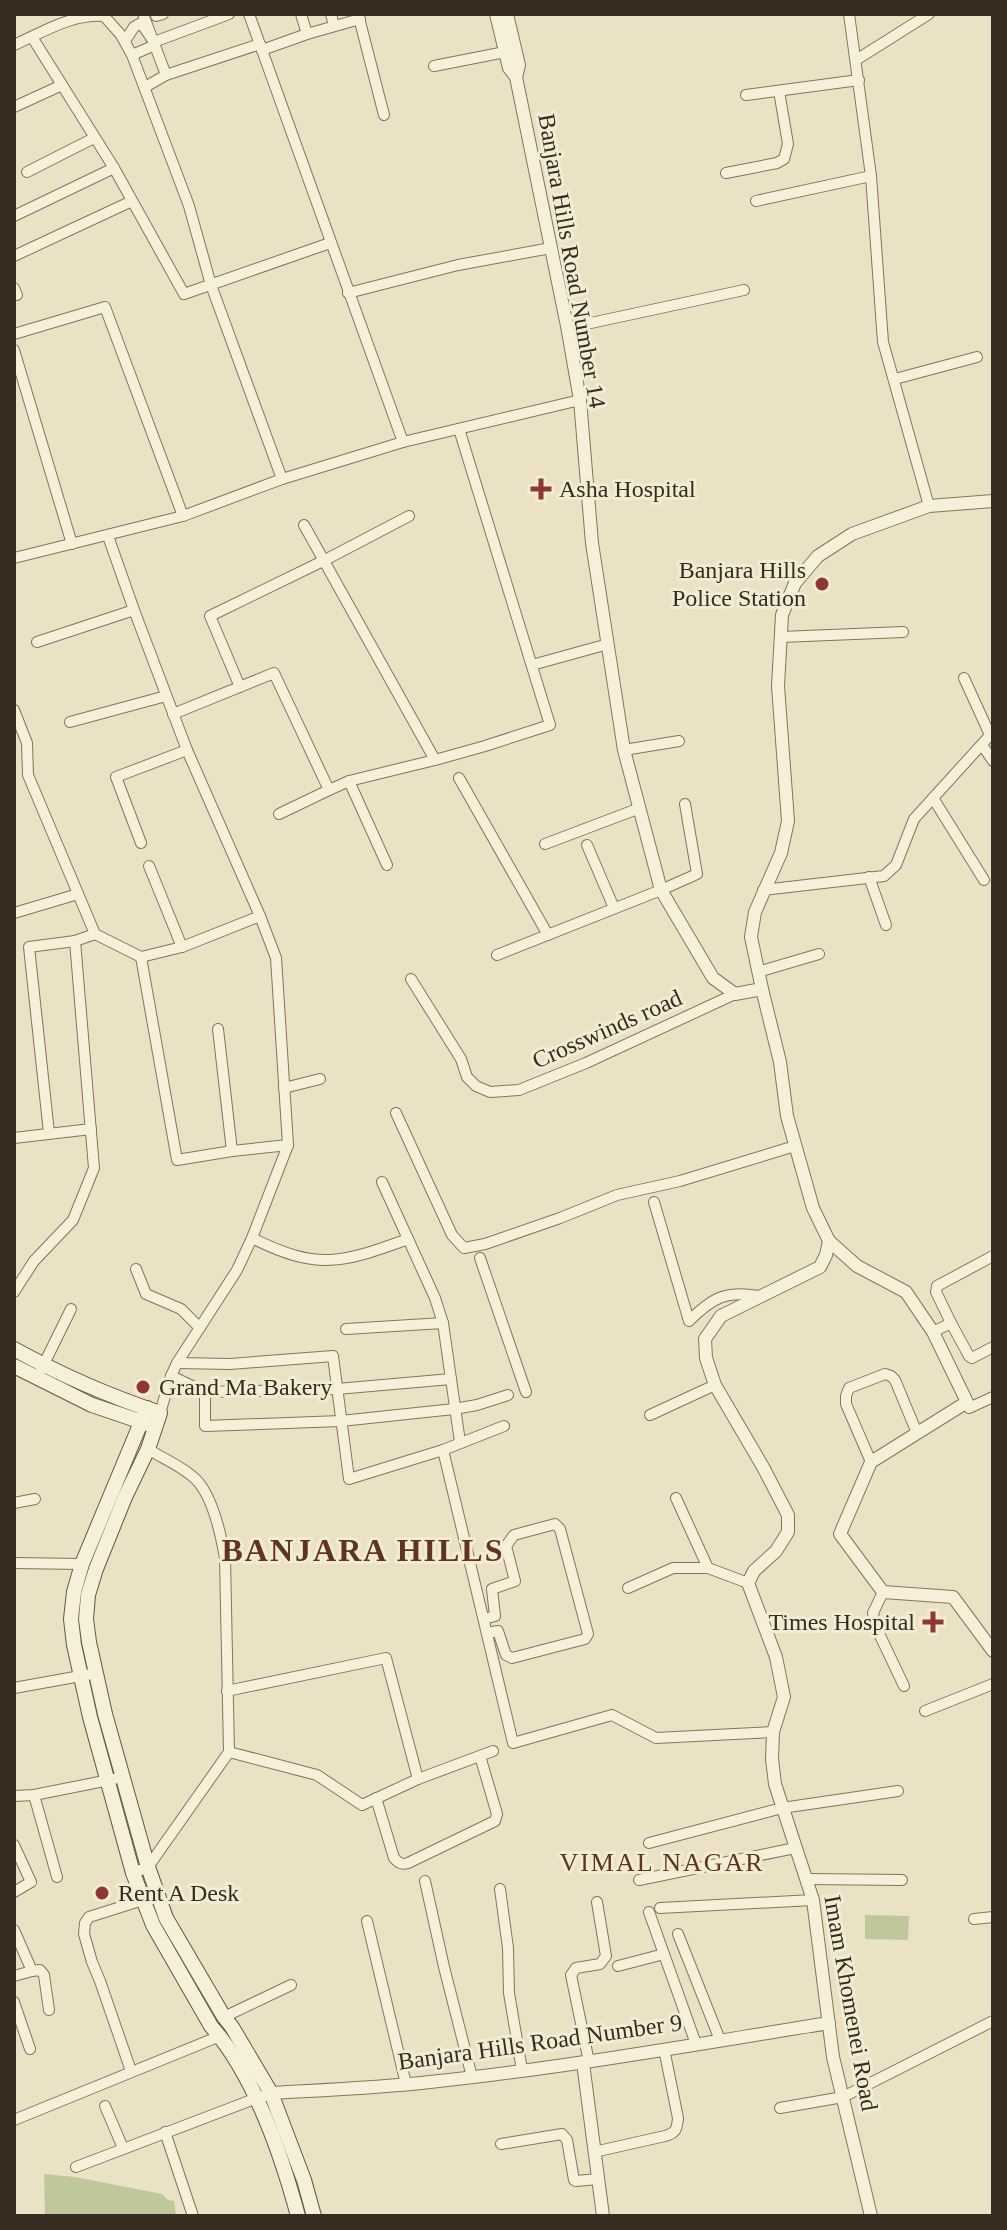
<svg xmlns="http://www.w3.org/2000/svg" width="1007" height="2230" font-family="Georgia,serif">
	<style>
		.green { fill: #bfc89b }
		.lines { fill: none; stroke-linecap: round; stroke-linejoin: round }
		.minor-casing { stroke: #84755d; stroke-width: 12 }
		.tertiary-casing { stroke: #84755d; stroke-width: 14 }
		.secondary-casing { stroke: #665640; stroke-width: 16 }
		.minor { stroke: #f6efd9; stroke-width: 10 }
		.tertiary { stroke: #f6efd9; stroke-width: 12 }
		.secondary { stroke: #f6efd9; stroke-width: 14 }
		.poi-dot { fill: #8f3832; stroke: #f3ecd5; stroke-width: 3 }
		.labels { text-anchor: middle; stroke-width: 6; stroke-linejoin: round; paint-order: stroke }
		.street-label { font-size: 24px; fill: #362c20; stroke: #f3ecd5 }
		.poi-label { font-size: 24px; fill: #362c20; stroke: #f3ecd5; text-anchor: start }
		.neighbourhood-label { font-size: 26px; letter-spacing: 2px; fill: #5f3423; stroke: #f3ecd5 }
		.district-label { font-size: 32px; font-weight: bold; letter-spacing: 2px; fill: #5f3423; stroke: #f3ecd5 }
	</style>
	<rect width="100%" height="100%" fill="#ebe2c6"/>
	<g class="green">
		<path d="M865 1915 909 1916 908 1940 865 1939Z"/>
		<path d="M44 2174 75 2177 162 2194 168 2200 174 2201 176 2216H45Z"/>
	</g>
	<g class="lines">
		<defs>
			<g id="minor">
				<path d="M143 14 166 75"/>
				<path d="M249 14 403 442"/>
				<path d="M301 14 307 34 360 19"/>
				<path d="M331 14 334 26"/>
				<path d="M358 14 384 115"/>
				<path d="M849 14 871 176 883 342 929 506"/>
				<path d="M156 16 163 14"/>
				<path d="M32 37 114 168 184 294 330 243"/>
				<path d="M125 41 134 27 141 23 154 42 229 14"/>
				<path d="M14 45C43 32 71 14 104 16L121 35 132 55 189 206 211 285 282 479"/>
				<path d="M262 50 307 34"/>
				<path d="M132 55 155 45"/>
				<path d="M856 60 929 14"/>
				<path d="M434 66 505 52"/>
				<path d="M145 87 166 75 260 44"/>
				<path d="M746 95 859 80"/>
				<path d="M14 107 62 85"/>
				<path d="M27 172 94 138"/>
				<path d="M726 173 777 163 784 159 788 144 779 91"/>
				<path d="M756 201 871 176"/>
				<path d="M14 216 114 168"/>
				<path d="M14 256 132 201"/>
				<path d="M14 288 17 295"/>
				<path d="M348 293 458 265 551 248"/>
				<path d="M567 326H577L744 290"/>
				<path d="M14 334 105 307 183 516"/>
				<path d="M14 350 72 544"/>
				<path d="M895 379 977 357"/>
				<path d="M304 525 435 760 485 746 550 725 459 429"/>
				<path d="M108 536 134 610 187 750 260 916 276 958 288 1145 252 1238 237 1270 177 1363 171 1376 160 1413"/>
				<path d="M14 558 183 516 282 479 403 442 580 400"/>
				<path d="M781 637 903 632"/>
				<path d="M37 642 134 610"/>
				<path d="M532 665 608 644"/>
				<path d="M964 678 990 735"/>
				<path d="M240 687 210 616 325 560 409 516"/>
				<path d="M14 710 27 743 28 775 95 934 141 957 182 947 260 916"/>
				<path d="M173 714 274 673 329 790 349 781 387 865"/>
				<path d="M70 722 166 696"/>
				<path d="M982 745 993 761"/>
				<path d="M624 750 679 741"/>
				<path d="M459 778 548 935"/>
				<path d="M349 781 435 760"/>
				<path d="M933 798 984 880"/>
				<path d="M279 814 329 790"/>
				<path d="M141 843 116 777 187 750"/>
				<path d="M545 844 640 808"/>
				<path d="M587 845 614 908"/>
				<path d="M149 866 182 947"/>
				<path d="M869 877 886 925"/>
				<path d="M763 890 884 876 896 865 914 819 993 732"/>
				<path d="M14 913 78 894"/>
				<path d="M497 955 661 890 697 874 685 804"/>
				<path d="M141 957 177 1160 232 1151 288 1145"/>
				<path d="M758 972 819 954"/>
				<path d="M411 979 461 1059 467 1077 476 1086 490 1092 519 1090 586 1063 735 994"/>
				<path d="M218 1029 232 1151"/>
				<path d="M284 1088 320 1079"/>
				<path d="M396 1113 452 1235 464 1248 485 1244 560 1218 617 1195 680 1181 795 1146"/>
				<path d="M49 1133 29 947 75 941 95 934"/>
				<path d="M14 1138 91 1129"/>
				<path d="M382 1182 435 1298 443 1323 460 1442"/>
				<path d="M654 1202 689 1321C712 1298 726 1290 758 1296"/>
				<path d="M252 1238C318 1271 342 1263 408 1239"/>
				<path d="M480 1258 526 1392"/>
				<path d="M136 1269 146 1294 181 1309 200 1328"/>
				<path d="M14 1292 34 1261 73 1220 94 1168 75 941"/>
				<path d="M951 1323 969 1356 972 1358 993 1347"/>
				<path d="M346 1329 443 1323"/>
				<path d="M933 1332 951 1323 936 1292 937 1286 993 1256"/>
				<path d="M177 1363 230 1364 333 1356 349 1479 443 1450 504 1426"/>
				<path d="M41 1370 71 1309"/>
				<path d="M171 1376 205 1392 337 1389 451 1379"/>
				<path d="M205 1392V1426L341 1421 454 1409 477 1405 508 1395"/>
				<path d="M969 1408 993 1397"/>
				<path d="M650 1415 715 1385"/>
				<path d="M443 1450 513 1743 612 1715 656 1738 773 1732"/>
				<path d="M871 1462 846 1404V1396L849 1388 885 1374 891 1376 895 1380 917 1433"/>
				<path d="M676 1498 708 1568"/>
				<path d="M14 1503 35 1499"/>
				<path d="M14 1563 82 1564"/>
				<path d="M628 1588 673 1568H708L748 1583"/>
				<path d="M883 1592 873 1613 875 1625 904 1686"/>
				<path d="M484 1619 495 1616 492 1589 515 1581 506 1546 514 1535 555 1524 560 1529 588 1634 585 1639 512 1658 506 1655 498 1631 487 1633"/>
				<path d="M14 1688 97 1673"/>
				<path d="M227 1691 386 1658 418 1779"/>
				<path d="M925 1711 993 1684"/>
				<path d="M229 1752 317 1775 362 1805 418 1779 493 1751"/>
				<path d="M34 1795 57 1877"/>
				<path d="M14 1796 34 1795 114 1779"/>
				<path d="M376 1798 394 1858C399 1863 401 1865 408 1863L495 1821 497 1814 480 1756"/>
				<path d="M649 1843 782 1808 898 1791"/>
				<path d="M14 1845 31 1882 14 1892"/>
				<path d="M133 1873 148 1867 229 1752 225 1558C221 1535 212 1491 192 1476 179 1465 162 1458 148 1449"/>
				<path d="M807 1879 902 1880"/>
				<path d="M639 1880 795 1848"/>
				<path d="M425 1881 444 1967 472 2077"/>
				<path d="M500 1889 508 1948 509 1993 522 2070"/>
				<path d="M660 1908 813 1900"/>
				<path d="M649 1912 696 2044"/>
				<path d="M974 1919 993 1917"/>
				<path d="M367 1921 406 2084"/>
				<path d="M14 1930 32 1971 14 1976"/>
				<path d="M678 1934 720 2040"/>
				<path d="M618 1966 664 1954"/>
				<path d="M32 1971 40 1970 44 1975 49 2010"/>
				<path d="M14 2002 30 2049"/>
				<path d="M224 2017 291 1985"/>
				<path d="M589 2062 571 1975 576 1968 600 1964 606 1956 597 1902"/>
				<path d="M131 2071 100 1981 92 1962 84 1934 85 1923 89 1917 143 1900"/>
				<path d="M105 2106 123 2148"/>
				<path d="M780 2108 843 2097 993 2021"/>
				<path d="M14 2120 220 2036"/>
				<path d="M165 2132 193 2216"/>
				<path d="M501 2144 562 2134 567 2140 574 2180 576 2181 598 2179"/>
				<path d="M594 2152 665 2136C676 2133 677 2129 678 2118L664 2049"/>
				<path d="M76 2167 257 2098"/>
			</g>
			<g id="tertiary">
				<path d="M496 14 509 68 516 77 567 326 580 400 592 543 624 750 661 890 713 978 735 994 762 989 780 1062 787 1116 813 1208 829 1241 857 1266 906 1292 933 1332 967 1402 871 1462 840 1534 883 1592 953 1597 993 1651"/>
				<path d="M507 14 519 65 516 77"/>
				<path d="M762 989 751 937 755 912 781 853 788 821 778 686 782 615 795 583 818 556 852 534 929 506 993 501"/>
				<path d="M829 1241 826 1255 820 1267 721 1316 705 1339 706 1358 715 1385 763 1467 788 1515V1532L776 1551 754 1571 748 1583 776 1657 784 1697 773 1732 772 1759 775 1784 813 1900 833 2057 871 2216"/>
				<path d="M583 2063 603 2216"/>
				<path d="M266 2095 271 2093C324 2090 377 2088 430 2082 564 2068 697 2044 829 2023"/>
			</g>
			<g id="secondary">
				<path d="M14 1349C61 1375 109 1396 160 1413L148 1449 125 1497 96 1569 88 1595 86 1619 89 1642 105 1714 148 1867 166 1918 224 2017 232 2027 271 2093 304 2180 314 2216"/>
				<path d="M14 1366 92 1405 148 1424"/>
				<path d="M147 1408 82 1564 74 1592 71 1619 74 1645 90 1717 133 1873 153 1925 211 2026C255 2076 281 2153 298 2216"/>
			</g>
		</defs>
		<use href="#minor" class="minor-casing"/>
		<use href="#tertiary" class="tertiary-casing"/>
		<use href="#secondary" class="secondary-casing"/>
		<use href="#minor" class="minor"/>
		<use href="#tertiary" class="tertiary"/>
		<use href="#secondary" class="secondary"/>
	</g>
	<g class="poi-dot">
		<path d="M537 477h8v8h8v8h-8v8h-8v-8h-8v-8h8z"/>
		<circle cx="822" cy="584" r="8"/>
		<circle cx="143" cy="1387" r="8"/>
		<path d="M929 1610h8v8h8v8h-8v8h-8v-8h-8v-8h8z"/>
		<circle cx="102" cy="1893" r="8"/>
	</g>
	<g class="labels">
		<g class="street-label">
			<text transform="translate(572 261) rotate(80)" y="8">Banjara Hills Road Number 14</text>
			<text transform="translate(607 1029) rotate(-24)" y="8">Crosswinds road</text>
			<text transform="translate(851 2003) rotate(80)" y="8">Imam Khomenei Road</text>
			<text transform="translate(540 2042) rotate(-8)" y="8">Banjara Hills Road Number 9</text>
		</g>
		<g class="poi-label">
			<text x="559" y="497">Asha Hospital</text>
			<text x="806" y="578" text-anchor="end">Banjara Hills<tspan x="806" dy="28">Police Station</tspan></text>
			<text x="159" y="1395">Grand Ma Bakery</text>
			<text x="915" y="1630" text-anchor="end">Times Hospital</text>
			<text x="118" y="1901">Rent A Desk</text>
		</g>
		<g class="neighbourhood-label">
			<text x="662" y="1871">VIMAL NAGAR</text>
		</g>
		<g class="district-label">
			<text x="363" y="1561">BANJARA HILLS</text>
		</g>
	</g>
	<rect width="1007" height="2230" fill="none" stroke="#362c20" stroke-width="32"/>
</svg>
